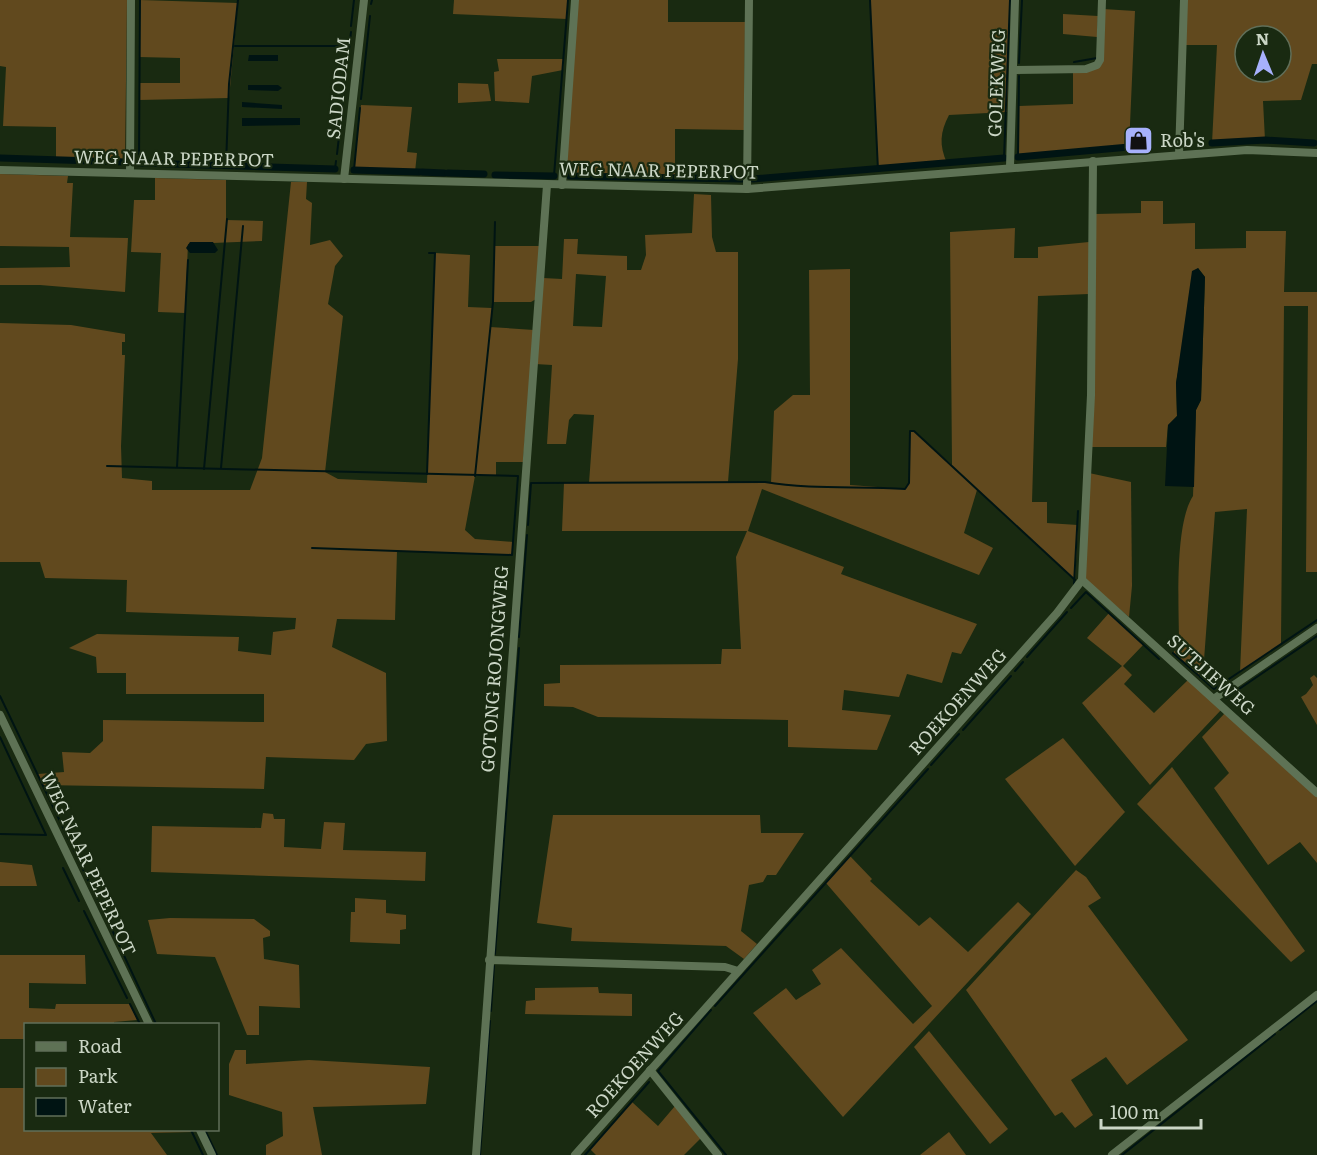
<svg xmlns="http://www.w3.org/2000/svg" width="1317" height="1155" font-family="Literata,serif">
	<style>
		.green { fill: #61491e; fill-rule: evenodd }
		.water { fill: #001413 }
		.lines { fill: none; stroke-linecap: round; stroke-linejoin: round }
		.stream { stroke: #001413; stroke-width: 2 }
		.canal { stroke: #001413; stroke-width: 7 }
		.minor { stroke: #5e7255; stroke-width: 8 }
		.labels { text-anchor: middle; stroke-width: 4.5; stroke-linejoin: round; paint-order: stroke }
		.street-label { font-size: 18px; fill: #cbd6c6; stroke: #192a11 }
		.poi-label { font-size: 18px; fill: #cbd6c6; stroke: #192a11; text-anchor: start }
	</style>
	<rect width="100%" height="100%" fill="#192a11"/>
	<g class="green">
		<path d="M0 0H127L125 162 56 159V127L3 126 6 67 0 66Z"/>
		<path d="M140 0 238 3 229 98 139 100V83H180V58L139 57Z"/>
		<path d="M454 0H568L567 19 453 14Z"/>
		<path d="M578 0H668V22H745L744 130 675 129V178L565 176Z"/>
		<path d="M870 0H1010L1007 112 949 115C940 132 939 145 947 163L878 170Z"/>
		<path d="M1186 0H1317V64H1312L1301 100 1263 101 1265 140 1212 143 1217 45H1184ZM1245 36H1281V72H1245Z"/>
		<path d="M1103 9 1135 11 1129 147 1018 157 1019 106 1073 104V73L1098 65Z"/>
		<path d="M1063 14 1098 16 1097 37 1063 34Z"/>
		<path d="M497 59H564L563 70 532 76 529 103 495 101 494 72 499 71Z"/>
		<path d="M458 83 488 84 491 101 458 103Z"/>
		<path d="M361 105 412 107 407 152 417 153 415 172 354 168Z"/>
		<path d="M0 174 68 176 67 183H73L70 237 128 238 125 292 40 285H0V268L70 267 69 247 0 246Z"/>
		<path d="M155 178 226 180V220L263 221 262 241 188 244 185 313 158 312 161 253 131 252 134 200H155Z"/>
		<path d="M291 182H307L306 199 312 203 310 245 330 240 343 256 335 266 328 304 343 316 325 472 338 479 427 483 435 253 470 255 468 307 492 308 490 327 534 330 523 462H496V476H475L465 530 475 539 513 542 512 555 397 551 395 620 337 619 332 647 386 673 387 741 366 744 354 760 266 757 264 789 43 785 38 774 64 772 62 752 90 753 103 741V720L264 722V694H126V673H97L96 657 69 648 97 634 239 637 238 651 271 655 273 632 295 629 296 618 126 612 127 580 45 578 40 562H0V323L71 325 125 334V342H122V355H125L121 446 122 478 152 481V490H250L262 458Z"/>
		<path d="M694 194 711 195 712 237 716 252H738V359L728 482 771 483 774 411 793 395H810L809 270 850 269V485L905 489 909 483 910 431H914L952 465 950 232 1015 228 1014 258H1038V247L1089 242V294L1038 296 1032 502H1047V523L1078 525 1075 580 977 490 964 533 993 548 979 575 762 489 748 531 844 567 841 574 977 624 961 654 952 652 942 683 907 674 899 697 844 690 842 710 891 715 877 750 788 747V720L598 717 573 707 544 706V684L560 683V665L721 664 722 649H741L736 557 747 531H562L564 483H589L594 415 574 414 569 420 566 444H547L552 365 535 364 543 278 562 279 564 239H578L577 254 627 256V270H641L646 255 645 235 692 233ZM576 274 606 276 602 327 573 326Z"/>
		<path d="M1141 201H1163V224L1195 223V249L1246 248V231H1286L1284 292H1317V572H1306L1308 306H1284L1281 644 1240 672 1247 509 1215 512 1204 660 1200 665 1199 677 1173 653 1179 645C1179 608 1174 525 1193 496L1196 410 1201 400 1205 277 1198 268 1176 383 1177 416 1168 425 1166 447H1090L1095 214 1141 213Z"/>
		<path d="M494 246H541L536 299 531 302H493Z"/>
		<path d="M1089 473 1131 482 1132 586 1129 617 1085 580Z"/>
		<path d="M1109 613 1143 645 1123 666 1132 675 1124 684 1154 713 1189 679 1221 710 1150 785 1082 703 1122 666 1087 638Z"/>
		<path d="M1314 675 1317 678V725L1301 697 1306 694 1313 685 1310 678Z"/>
		<path d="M1225 713 1317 797V863L1300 842 1268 865 1214 788 1229 773 1202 737Z"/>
		<path d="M1063 738 1125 812 1075 866 1005 779Z"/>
		<path d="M1172 767 1305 951 1291 962 1137 804Z"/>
		<path d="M263 813 273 814 274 819H285L284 847 321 849 324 822 345 823 343 850 426 852 425 881 151 872 152 826 261 828Z"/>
		<path d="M553 815H760L761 833H804L776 875H767L763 882 749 885 741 931 757 944 744 959 726 946 571 941 572 928 537 923Z"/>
		<path d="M850 856 872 879 870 881 919 926 930 917 968 952 1018 902 1031 914 843 1117 753 1013 786 988 796 1000 821 984 812 970 841 948 913 1024 932 1006 826 883Z"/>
		<path d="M0 862 32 865 37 886H0Z"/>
		<path d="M1076 870 1086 877 1101 898 1088 906 1188 1040 1127 1085 1106 1057 1071 1080 1093 1115 1075 1128 1062 1112 1055 1116 966 990Z"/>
		<path d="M355 898 386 900V913L406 915V929L400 930V944L350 942 351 912H355Z"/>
		<path d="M170 918 254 919 270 931V936L263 938 264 959 299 965 300 1008 259 1006V1035H247L215 957 157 954 148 920Z"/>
		<path d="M0 955H85L86 984 29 983V1008L55 1009 56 1004H130L137 1020 114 1022V1024H26L25 1039H0Z"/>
		<path d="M598 987 599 993 632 994V1016L525 1014 526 1001 535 1000V988Z"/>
		<path d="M929 1031 1008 1129 990 1144 914 1047Z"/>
		<path d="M235 1050H246V1064L309 1060 430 1067 426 1104 313 1107 322 1155H266V1145L283 1136 282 1112 229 1095V1064Z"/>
		<path d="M0 1088H25L26 1130H191L192 1132 151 1133 167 1155H0Z"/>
		<path d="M632 1102 658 1126 675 1106 701 1138 684 1155H596L590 1149Z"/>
		<path d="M949 1132 966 1155H920Z"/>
	</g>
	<g class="water">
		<path d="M249 55H278V61H248Z"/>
		<path d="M248 85H278L282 88 278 91 248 90Z"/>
		<path d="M242 102 282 105V109L242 107Z"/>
		<path d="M242 118H300V125L242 126Z"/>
		<path d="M190 242H213L218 250 215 253H190L186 248Z"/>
		<path d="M1198 268 1205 277 1201 400 1196 410 1194 487 1165 486 1168 425 1177 416 1176 383 1192 271Z"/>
	</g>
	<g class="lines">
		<g class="stream">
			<path d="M870 0 878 170"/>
			<path d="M371 4 372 0"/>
			<path d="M351 26 354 0"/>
			<path d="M235 46H349"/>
			<path d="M1074 62 1097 58"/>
			<path d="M1019 63 1022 0"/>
			<path d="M361 99 370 16"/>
			<path d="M337 154 351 32"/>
			<path d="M1018 157 1019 76"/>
			<path d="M1004 158 1010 0"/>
			<path d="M139 163 140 0"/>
			<path d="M226 165 229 84 238 0"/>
			<path d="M335 169 336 161"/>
			<path d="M354 170 360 108"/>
			<path d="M554 176 568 0"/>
			<path d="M107 466 518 476 512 555 312 548"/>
			<path d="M177 467 188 260"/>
			<path d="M221 468 243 226"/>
			<path d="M204 469 227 219"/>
			<path d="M427 474 435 253H429"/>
			<path d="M475 476 493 302 495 222"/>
			<path d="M528 525 531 483 765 482C811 490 858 486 905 489L909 483 910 431H914L1075 580"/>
			<path d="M1074 584 1078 511"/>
			<path d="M1071 608 1086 592 1159 659"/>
			<path d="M519 637 527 535"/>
			<path d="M1173 653 1214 689 1317 620"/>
			<path d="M1027 657 1067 612"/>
			<path d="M1015 671 1023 662"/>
			<path d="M0 696 91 886"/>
			<path d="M1226 698 1317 636"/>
			<path d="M963 730 1011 676"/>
			<path d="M0 737 46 835 0 834"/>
			<path d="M931 765 959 734"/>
			<path d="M63 868 79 901"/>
			<path d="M93 889 97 899"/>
			<path d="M99 902 156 1024"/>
			<path d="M84 911 127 998"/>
			<path d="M495 954 519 648"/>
			<path d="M130 1004 140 1024"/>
			<path d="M715 1006 928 769"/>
			<path d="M711 1010 658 1071 726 1155"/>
			<path d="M491 1011 494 966"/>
			<path d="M1280 1030 1317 1001"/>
			<path d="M191 1130 203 1155"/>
			<path d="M205 1130 217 1155"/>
			<path d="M480 1155 490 1021"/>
			<path d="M585 1155 649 1082"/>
			<path d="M1122 1155 1275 1034"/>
		</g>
		<g class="canal">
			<path d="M1212 143 1265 140 1314 143"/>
			<path d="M1018 157 1129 147"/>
			<path d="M0 158 125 162"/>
			<path d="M139 163 335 169"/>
			<path d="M354 170 419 172"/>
			<path d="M422 172 444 173"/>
			<path d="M448 173 484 174"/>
			<path d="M495 175 554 176"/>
			<path d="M570 176 742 179"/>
			<path d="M753 179 1004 158"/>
		</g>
		<g class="minor">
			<path d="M1013 70 1086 69 1097 65 1100 60 1102 0"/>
			<path d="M1179 155 1184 0"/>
			<path d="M1010 167 1015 0"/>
			<path d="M0 170 747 189 1247 150 1317 153"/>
			<path d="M130 173 131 0"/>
			<path d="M344 179 364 0"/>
			<path d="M562 185 575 0"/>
			<path d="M747 189 749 0"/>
			<path d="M1082 580 1317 793"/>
			<path d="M1215 698 1317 628"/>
			<path d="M0 715 149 1024"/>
			<path d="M489 960 725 967 738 971"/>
			<path d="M650 1070 718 1155"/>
			<path d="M200 1130 212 1155"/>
			<path d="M476 1155 547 185"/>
			<path d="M575 1155 1057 613 1082 580 1091 395 1093 161"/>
			<path d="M1112 1155 1317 995"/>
		</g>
	</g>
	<defs>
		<symbol id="shop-square" viewBox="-11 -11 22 22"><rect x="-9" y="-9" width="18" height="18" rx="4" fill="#a7b1fc" stroke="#192a11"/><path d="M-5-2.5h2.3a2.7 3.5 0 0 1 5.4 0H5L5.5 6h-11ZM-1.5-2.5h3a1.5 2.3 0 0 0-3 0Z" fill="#111"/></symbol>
	</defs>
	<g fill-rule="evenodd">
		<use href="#shop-square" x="1122" y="124" width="33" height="33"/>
	</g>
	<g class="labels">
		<g class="street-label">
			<text transform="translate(997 83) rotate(-88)" y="6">GOLEKWEG</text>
			<text transform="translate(339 88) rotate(-84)" y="6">SADIODAM</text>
			<text transform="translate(174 159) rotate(1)" y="6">WEG NAAR PEPERPOT</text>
			<text transform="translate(659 171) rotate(1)" y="6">WEG NAAR PEPERPOT</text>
			<text transform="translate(495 669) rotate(-86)" y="6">GOTONG ROJONGWEG</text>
			<text transform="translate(1211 675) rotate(42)" y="6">SUTJIEWEG</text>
			<text transform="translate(958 702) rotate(-48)" y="6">ROEKOENWEG</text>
			<text transform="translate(88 864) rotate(65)" y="6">WEG NAAR PEPERPOT</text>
			<text transform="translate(635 1065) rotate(-48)" y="6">ROEKOENWEG</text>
		</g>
		<g class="poi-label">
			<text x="1160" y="147">Rob's</text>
		</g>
	</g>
	<rect x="24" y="1023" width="195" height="108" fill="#192a11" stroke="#606f59" stroke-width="1.5"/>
	<rect x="36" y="1042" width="30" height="9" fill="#5e7255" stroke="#606f59" stroke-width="1.5"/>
	<text x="78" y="1053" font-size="18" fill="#cbd6c6">Road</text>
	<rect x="36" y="1068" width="30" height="18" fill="#61491e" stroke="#606f59" stroke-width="1.5"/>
	<text x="78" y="1083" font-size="18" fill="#cbd6c6">Park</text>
	<rect x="36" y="1098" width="30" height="18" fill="#001413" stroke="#606f59" stroke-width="1.5"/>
	<text x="78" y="1113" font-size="18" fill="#cbd6c6">Water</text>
	<g transform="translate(1263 54) rotate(358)"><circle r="28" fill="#192a11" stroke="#606f59" stroke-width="1.5"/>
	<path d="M0-4.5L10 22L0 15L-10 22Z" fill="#a7b1fc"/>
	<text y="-9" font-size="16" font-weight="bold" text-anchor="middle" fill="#cbd6c6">N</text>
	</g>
	<path d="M1101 1119v9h100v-9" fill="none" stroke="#cbd6c6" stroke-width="3"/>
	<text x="1110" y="1119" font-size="18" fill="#cbd6c6" stroke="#192a11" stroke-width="4.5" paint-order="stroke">100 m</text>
</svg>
